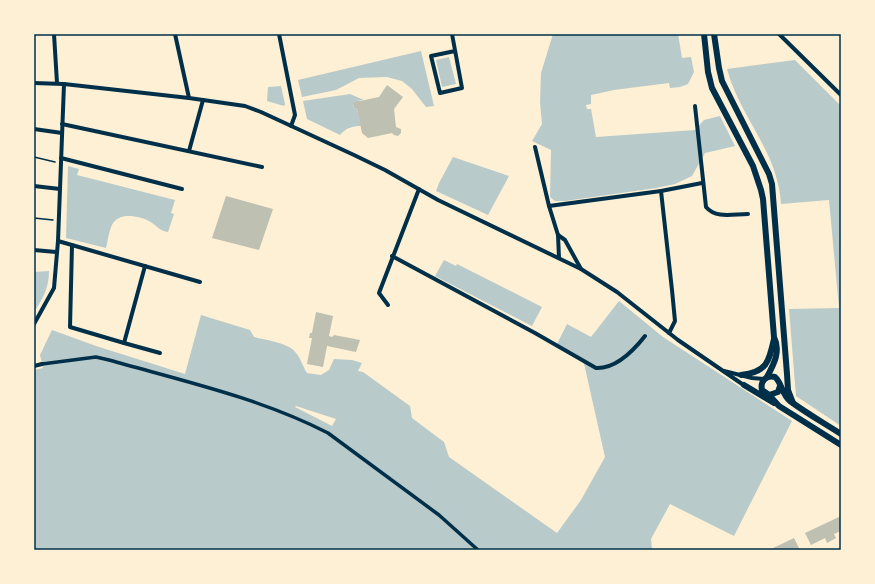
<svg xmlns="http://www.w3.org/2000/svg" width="875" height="584" font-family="'DejaVu Sans',sans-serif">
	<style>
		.green { fill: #b9caca; fill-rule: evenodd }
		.building { fill: #bec0b2 }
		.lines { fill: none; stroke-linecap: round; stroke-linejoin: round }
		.path { stroke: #003049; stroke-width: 1.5 }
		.pedestrian { stroke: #003049; stroke-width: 3.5 }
		.minor { stroke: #003049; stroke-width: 4 }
		.tertiary { stroke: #003049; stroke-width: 6 }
		.neatline { fill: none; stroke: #003049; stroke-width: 1.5 }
	</style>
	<rect width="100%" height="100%" fill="#fdf0d5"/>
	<g class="green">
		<path d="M553 34H678L682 58 691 57 694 72 688 84 680 87 670 88 669 83 614 90 591 95V104L586 105 587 109H591L596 137 695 130 704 120 720 116 735 146 705 153 692 176 675 184 656 188 565 201H555L550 197 551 150 532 141 542 124 540 102 541 73Z"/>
		<path d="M421 51 434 106 426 107 412 89 402 81 387 77 359 78 336 90 302 97 298 80Z"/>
		<path d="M449 57 456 84 442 87 436 60Z"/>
		<path d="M795 60 841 106V426L796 396 789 309 839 308 829 200 781 204C778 151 740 118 727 69Z"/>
		<path d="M281 86 285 104 284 106 267 101 268 87Z"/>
		<path d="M350 94 364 100 356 101 353 105 354 108 357 109 361 126C352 126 346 128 340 135L307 119 303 101Z"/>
		<path d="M453 157 509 176 488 215 436 191 439 183Z"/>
		<path d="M68 166 79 169 77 175 175 200 171 213 174 214 168 232C160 231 156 225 149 221 139 216 121 212 113 223 109 230 108 240 106 248L66 238Z"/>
		<path d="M444 260 456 266 457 264 542 307 532 326 435 276Z"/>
		<path d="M49 271C49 287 43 299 34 312V272Z"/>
		<path d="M619 301 663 337 792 421 734 536 670 504 651 539 652 550H34V370L43 368 40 355 52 330 96 346 185 374 201 315 250 330 254 337C265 340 290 343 296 353 301 359 303 367 307 373L321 375 329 370 334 359 352 360 362 363 358 371 363 372 410 406 412 418 444 442 449 457 557 533 581 500 605 457 583 359 557 344 567 324 591 337ZM295 407 296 406 336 419 332 426Z"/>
	</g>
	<g class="building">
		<path d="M387 85 403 97 394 109 396 127 401 129V133L398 136 394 135 392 133 368 138 362 133 357 109 354 108 353 103 356 101H360L379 97Z"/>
		<path d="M226 196 273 209 259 250 212 238Z"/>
		<path d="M316 312 333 316 329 336 332 337 334 335 360 340 356 352 327 346 323 367 307 364 312 338H309L310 333H312Z"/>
		<path d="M841 516V531L834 534 836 538 827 543 825 538 811 545 805 533Z"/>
		<path d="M794 538 800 550H769Z"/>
	</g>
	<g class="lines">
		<g class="path">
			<path d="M34 157 55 162"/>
			<path d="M34 218 53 220"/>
		</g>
		<path class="pedestrian" d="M42 364 96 357 109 360C183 381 260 398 328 433L439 515 478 550"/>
		<g class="minor">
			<path d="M54 34 57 83"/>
			<path d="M175 34 189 98"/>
			<path d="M279 34 295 115 291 126"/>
			<path d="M452 34 462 88 440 93 431 56 455 51"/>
			<path d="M779 34 841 95"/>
			<path d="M34 83 64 84 189 98 245 106 261 112 354 155 385 170 438 200 581 269 617 292 678 340 745 386"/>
			<path d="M695 106 706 207C716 219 733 214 748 214"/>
			<path d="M62 124 262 167"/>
			<path d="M34 129 62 133"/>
			<path d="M535 147 549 206 558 235 559 258"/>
			<path d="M189 151 203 100"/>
			<path d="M61 158 182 189"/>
			<path d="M34 186 60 189"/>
			<path d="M661 191 672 290 675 321 669 333"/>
			<path d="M549 206 661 191 702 183"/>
			<path d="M558 235 565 240 581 269"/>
			<path d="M58 241 200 282"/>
			<path d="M72 245 70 327 124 343 145 266"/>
			<path d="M34 250 56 252"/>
			<path d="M392 256 535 333 596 368C616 369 634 350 645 336"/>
			<path d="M388 305 379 293 419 189"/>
			<path d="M34 324 54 288 58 241 64 84"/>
			<path d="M124 343 160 353"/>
			<path d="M34 366 42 364"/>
			<path d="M724 371 752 378 765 379"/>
		</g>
		<g class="tertiary">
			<path d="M704 34 708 72 712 88 753 166 761 190 763 199 774 337C781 351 774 364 767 377"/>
			<path d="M714 34 719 68 722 81 769 174 772 184 787 374 788 390 793 403"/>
			<path d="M741 375C767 372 769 362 774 339"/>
			<path d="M744 385 774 403"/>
			<path d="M780 386 778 392 769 395 762 390C760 381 766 375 775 377 782 383 782 395 790 401 806 413 824 423 841 434"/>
			<path d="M769 395 779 406 841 445"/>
		</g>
	</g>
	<rect width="875" height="584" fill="none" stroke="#fdf0d5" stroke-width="70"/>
	<rect x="35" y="35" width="805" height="514" class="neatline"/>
</svg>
